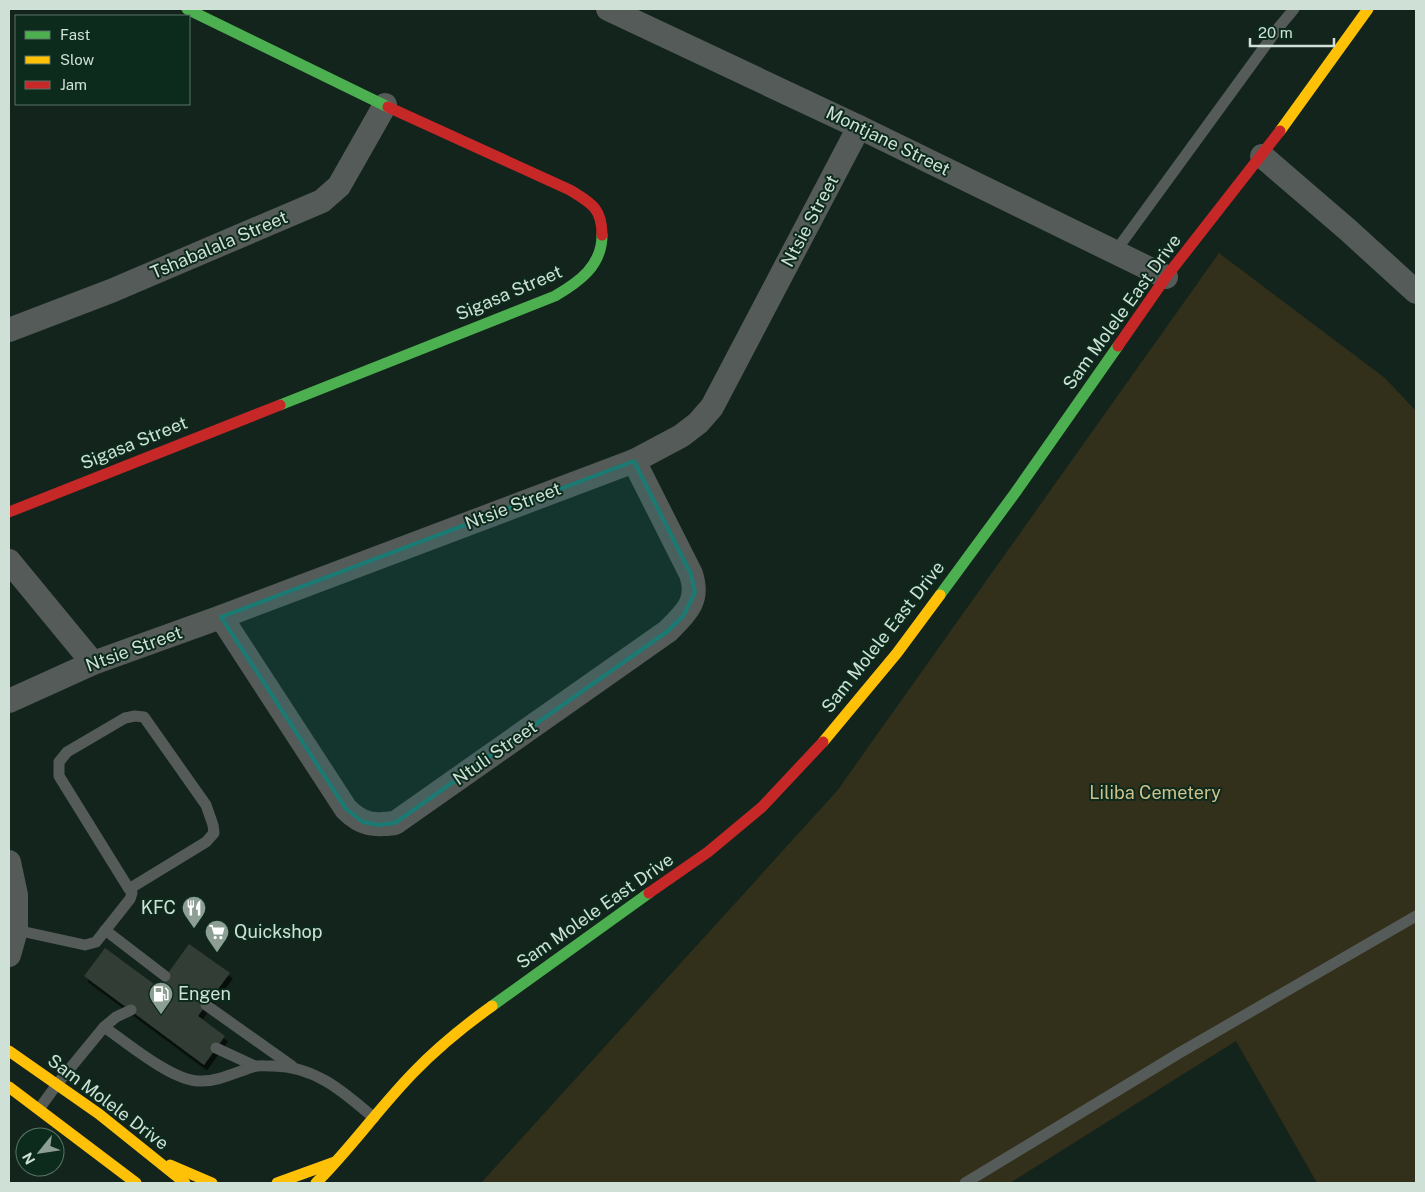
<svg xmlns="http://www.w3.org/2000/svg" width="1425" height="1192" font-family="'Public Sans',sans-serif">
	<style>
		.green { fill: #322f1a }
		.building { fill: #323c34; filter: url(#shadow) }
		.lines { fill: none; stroke-linecap: round; stroke-linejoin: round }
		.lane { stroke: #545b59; stroke-width: 11 }
		.street { stroke: #545b59; stroke-width: 24 }
		.fast { stroke: #4caf50; stroke-width: 11 }
		.slow { stroke: #ffc107; stroke-width: 11 }
		.jam { stroke: #c62828; stroke-width: 11 }
		.marked { fill: #197b73; fill-opacity: 0.2; stroke: #197b73; stroke-width: 4; stroke-linejoin: round }
		.labels { text-anchor: middle; stroke-width: 4; stroke-linejoin: round; paint-order: stroke }
		.street-label { font-size: 18px; fill: #cfe0d6; stroke: #0c2b1d }
		.park-label { font-size: 18px; fill: #cfc08b; stroke: #0c2b1d }
		.poi-label { font-size: 18px; fill: #cfe0d6; stroke: #0c2b1d; text-anchor: start }
	</style>
	<defs>
		<filter id="shadow"><feDropShadow dx="3" dy="5.5" stdDeviation="0" flood-color="#0009"/></filter>
	</defs>
	<rect width="100%" height="100%" fill="#13241c"/>
	<path class="green" d="M1219 253 1385 378 1416 411V1183H1317L1236 1041 1010 1183H481L837 791Z"/>
	<path class="building" d="M189 944 230 973 198 1016 225 1036 204 1065 84 976 105 948 158 987Z"/>
	<g class="lines">
		<g class="lane">
			<path d="M1115 252 1279 27 1294 9"/>
			<path d="M16 930 85 945 96 942 130 899 132 893 129 889 59 776V762L67 752 125 718 135 716 144 717 206 805 213 825 214 833 206 842 129 889"/>
			<path d="M105 930 165 976"/>
			<path d="M206 1005 292 1066"/>
			<path d="M104 1027 116 1017 131 1010"/>
			<path d="M216 1048 255 1066"/>
			<path d="M39 1109 58 1083 104 1027C126 1042 172 1081 199 1081 218 1082 236 1072 253 1067 258 1065 264 1066 269 1066 312 1064 343 1091 374 1118"/>
			<path d="M965 1183 1181 1052 1416 916"/>
		</g>
		<g class="street">
			<path d="M608 9 859 127 1166 277"/>
			<path d="M1262 156 1348 230 1416 292"/>
			<path d="M9 330 111 291 322 201 339 186 385 105"/>
			<path d="M9 561 93 663"/>
			<path d="M221 617 346 809C362 825 374 826 395 823L668 631C686 613 700 601 691 574L634 461"/>
			<path d="M9 701 93 663 221 617 634 461 681 436 698 423 712 407 859 127"/>
			<path d="M9 862 16 895V930L9 955"/>
		</g>
		<g class="fast">
			<path d="M187 9 388 107"/>
			<path d="M280 405 555 296C579 282 602 266 602 235"/>
			<path d="M940 595 1015 493 1118 346"/>
			<path d="M492 1006 649 893"/>
		</g>
		<g class="slow">
			<path d="M1280 131 1368 9"/>
			<path d="M823 742 897 653 940 595"/>
			<path d="M9 1051 99 1114 185 1183"/>
			<path d="M9 1087 136 1183"/>
			<path d="M170 1165 212 1183"/>
			<path d="M277 1183 335 1162"/>
			<path d="M316 1183C351 1148 379 1108 413 1073 437 1048 464 1026 492 1006"/>
		</g>
		<g class="jam">
			<path d="M388 107 570 190C591 203 602 208 602 235"/>
			<path d="M1118 346 1166 277 1280 131"/>
			<path d="M9 512 280 405"/>
			<path d="M649 893 708 852 762 807 823 742"/>
		</g>
	</g>
	<path class="marked" d="M634 461 691 574 695 592 684 615 668 631 395 823 378 825 363 822 346 809 221 617Z"/>
	<defs>
		<symbol id="restaurant-pin" viewBox="-11 -11 22 30"><path d="M0 17L-7.5 6A9.5 9.5 0 1 1 7.5 6Z" fill="#8d9e95" stroke="#0c2b1d"/><path d="M-5-6h1v4h1v-4h1v4h1v-4h1v5L-1.5 .5V6h-2V.5L-5-1ZM5-6V6H3V1.5H1.5Q1.5-4 5-6Z" fill="#fff"/></symbol>
		<symbol id="supermarket-pin" viewBox="-11 -11 22 30"><path d="M0 17L-7.5 6A9.5 9.5 0 1 1 7.5 6Z" fill="#8d9e95" stroke="#0c2b1d"/><path d="M-6-5.5h2.5l.6 2H6L4.5 2H-2.5L-4.4-4H-6ZM-1.5 3.2a1.3 1.3 0 1 0 .1 0ZM3 3.2a1.3 1.3 0 1 0 .1 0Z" fill="#fff"/></symbol>
		<symbol id="fuel-pin" viewBox="-11 -11 22 30"><path d="M0 17L-7.5 6A9.5 9.5 0 1 1 7.5 6Z" fill="#8d9e95" stroke="#0c2b1d"/><path d="M-5.5-6h7V0h2V4h1.3V-2.5L3-4.5l.8-.8L6-3V5H2.5V1h-1V6h-7ZM-4.2-4.7v3.2H.2V-4.7Z" fill="#fff"/></symbol>
	</defs>
	<g fill-rule="evenodd">
		<use href="#restaurant-pin" x="180" y="894" width="28" height="38"/>
		<use href="#supermarket-pin" x="203" y="918" width="28" height="38"/>
		<use href="#fuel-pin" x="147" y="980" width="28" height="38"/>
	</g>
	<g class="labels">
		<g class="street-label">
			<text transform="translate(888 141) rotate(26)" y="6">Montjane Street</text>
			<text transform="translate(810 221) rotate(-62)" y="6">Ntsie Street</text>
			<text transform="translate(219 245) rotate(-23)" y="6">Tshabalala Street</text>
			<text transform="translate(509 293) rotate(-23)" y="6">Sigasa Street</text>
			<text transform="translate(1122 312) rotate(-54)" y="6">Sam Molele East Drive</text>
			<text transform="translate(134 443) rotate(-22)" y="6">Sigasa Street</text>
			<text transform="translate(513 506) rotate(-21)" y="6">Ntsie Street</text>
			<text transform="translate(883 637) rotate(-52)" y="6">Sam Molele East Drive</text>
			<text transform="translate(134 649) rotate(-20)" y="6">Ntsie Street</text>
			<text transform="translate(495 753) rotate(-35)" y="6">Ntuli Street</text>
			<text transform="translate(595 911) rotate(-35)" y="6">Sam Molele East Drive</text>
			<text transform="translate(108 1102) rotate(37)" y="6">Sam Molele Drive</text>
		</g>
		<g class="park-label">
			<text x="1155" y="799">Liliba Cemetery</text>
		</g>
		<g class="poi-label">
			<text x="176" y="914" text-anchor="end">KFC</text>
			<text x="234" y="938">Quickshop</text>
			<text x="178" y="1000">Engen</text>
		</g>
	</g>
	<rect width="1425" height="1192" fill="none" stroke="#cfe0d6" stroke-width="20"/>
	<rect x="15" y="15" width="175" height="90" fill="#0c2b1d" stroke="#5a7367"/>
	<rect x="25" y="31" width="25" height="8" fill="#4caf50" stroke="#5a7367"/>
	<text x="60" y="40" font-size="15" fill="#cfe0d6">Fast</text>
	<rect x="25" y="56" width="25" height="8" fill="#ffc107" stroke="#5a7367"/>
	<text x="60" y="65" font-size="15" fill="#cfe0d6">Slow</text>
	<rect x="25" y="81" width="25" height="8" fill="#c62828" stroke="#5a7367"/>
	<text x="60" y="90" font-size="15" fill="#cfe0d6">Jam</text>
	<g transform="translate(40 1152) rotate(240)"><circle r="24" fill="#0c2b1d" stroke="#5a7367"/>
	<path d="M0-4L9 19L0 12L-9 19Z" fill="#8d9e95"/>
	<text y="-8" font-size="14" font-weight="bold" text-anchor="middle" fill="#cfe0d6">N</text>
	</g>
	<path d="M1250 38v8h84v-8" fill="none" stroke="#cfe0d6" stroke-width="2.5"/>
	<text x="1258" y="38" font-size="15" fill="#cfe0d6" stroke="#0c2b1d" stroke-width="4" paint-order="stroke">20 m</text>
</svg>
